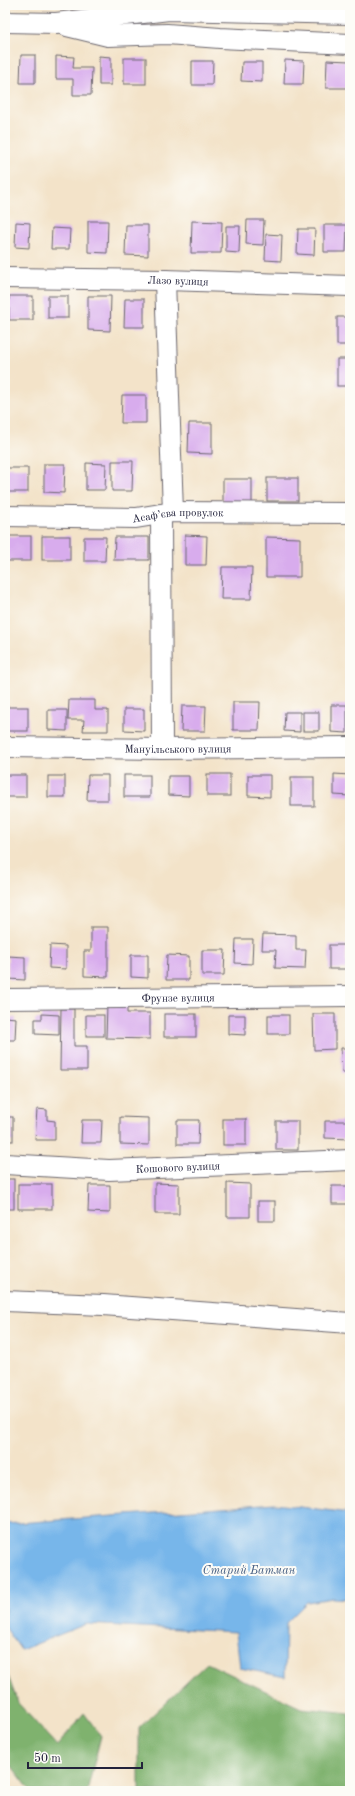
<svg xmlns="http://www.w3.org/2000/svg" width="355" height="1796" font-family="'Old Standard TT',serif">
	<style>
		.forest { fill: #7fb26e; stroke: #506a54 }
		.water { fill: #77b6ea; stroke: #4c6c92 }
		.building { fill: #d8aced }
		.lines { fill: none; stroke-linecap: round; stroke-linejoin: round }
		.minor-casing { stroke: #6b666d; stroke-width: 22 }
		.minor { stroke: #fff; stroke-width: 20 }
		.labels { text-anchor: middle; stroke-width: 4; stroke-linejoin: round; paint-order: stroke }
		.street-label { font-size: 11px; fill: #22223b; stroke: #fdfcf7 }
		.water-label { font-size: 12px; font-style: italic; fill: #445d81; stroke: #fdfcf7 }
	</style>
	<rect width="100%" height="100%" fill="#fdfcf7"/>
	<filter id="ink" filterUnits="userSpaceOnUse"><feTurbulence type="fractalNoise" baseFrequency=".025" numOctaves="2"/><feDisplacementMap in="SourceGraphic" scale="8" xChannelSelector="R" yChannelSelector="G"/><feConvolveMatrix kernelMatrix="1 2 1 2 8 2 1 2 1" color-interpolation-filters="sRGB"/></filter>
	<filter id="wash" filterUnits="userSpaceOnUse"><feTurbulence type="fractalNoise" baseFrequency=".012" numOctaves="4" result="noise"/><feDisplacementMap in="SourceGraphic" scale="16" xChannelSelector="R" yChannelSelector="G"/><feGaussianBlur stdDeviation="0.9" result="paint"/><feColorMatrix in="noise" values="0 0 0 0 0 0 0 0 0 0 0 0 0 0 0 0 0 1.4 0 .05"/><feComposite in="paint" operator="in"/></filter>
	<g filter="url(#wash)">
		<rect width="100%" height="100%" fill="#f3e3c9"/>
		<g class="forest">
			<path d="M207 1663 301 1708 350 1713V1791H139V1728Z"/>
			<path d="M5 1668 18 1703 57 1746 84 1713 101 1736 87 1791H31L10 1764 5 1755Z"/>
		</g>
		<path class="water" d="M275 1504 350 1513V1599L333 1598 307 1602 286 1623 285 1677 240 1668 236 1632 86 1624 21 1650 5 1627V1524Z"/>
		<g id="blocks">
			<g class="building">
				<path d="M21 55H35V83H20Z"/>
				<path d="M56 56 74 57 73 68H92L91 95H73V79H56Z"/>
				<path d="M99 56 111 57V85H99Z"/>
				<rect x="124" y="58" width="22" height="26"/>
				<path d="M285 60 304 61 303 84H284Z"/>
				<path d="M327 60 349 61 348 88H326Z"/>
				<path d="M192 61H213L212 85H192Z"/>
				<path d="M242 62H262V82L241 81Z"/>
				<path d="M247 220H264L263 245 246 244Z"/>
				<path d="M88 221H108L107 253 88 252Z"/>
				<path d="M192 221 222 222 221 253H191Z"/>
				<path d="M16 222 30 223 29 248 15 247Z"/>
				<path d="M126 225H148V256L125 255Z"/>
				<path d="M324 225H347L346 252H324Z"/>
				<path d="M226 226H240L239 253 226 252Z"/>
				<path d="M52 228 70 229 69 249H51Z"/>
				<path d="M298 229H315L314 255 297 254Z"/>
				<path d="M266 234 282 235 281 261 265 260Z"/>
				<rect x="9" y="296" width="24" height="24"/>
				<rect x="48" y="296" width="20" height="22"/>
				<path d="M88 296H111L110 331 88 330Z"/>
				<path d="M125 299H144V327H124Z"/>
				<rect x="337" y="317" width="13" height="28"/>
				<rect x="337" y="359" width="13" height="27"/>
				<path d="M122 395H146V423H121Z"/>
				<path d="M189 423H212V454L188 453Z"/>
				<path d="M112 461H133L132 491H112Z"/>
				<path d="M86 463 106 464 105 490H86Z"/>
				<path d="M44 464H65L64 493 44 492Z"/>
				<rect x="5" y="468" width="23" height="24"/>
				<rect x="267" y="478" width="31" height="23"/>
				<rect x="223" y="479" width="29" height="25"/>
				<path d="M185 535 207 536 206 565H185Z"/>
				<rect x="6" y="536" width="25" height="25"/>
				<rect x="42" y="536" width="28" height="24"/>
				<path d="M84 537H106L105 561H84Z"/>
				<path d="M115 537H149V560H114Z"/>
				<path d="M266 537 300 538V577H266Z"/>
				<path d="M222 567H252L251 599H221Z"/>
				<path d="M69 700H95V710H108V731H83L84 720H68Z"/>
				<path d="M233 702H260L259 730H233Z"/>
				<path d="M331 705H347V733L331 732Z"/>
				<path d="M182 706H206L205 731H181Z"/>
				<rect x="5" y="707" width="23" height="24"/>
				<path d="M124 709H144V731L124 730Z"/>
				<path d="M48 710H67V731L48 730Z"/>
				<path d="M285 712H300V732L284 731Z"/>
				<rect x="303" y="712" width="16" height="19"/>
				<rect x="207" y="774" width="23" height="22"/>
				<path d="M334 774 350 775V796L334 795Z"/>
				<rect x="5" y="775" width="21" height="22"/>
				<path d="M88 775H108V800H87Z"/>
				<rect x="124" y="775" width="26" height="22"/>
				<path d="M248 775H270V797L248 796Z"/>
				<rect x="48" y="776" width="17" height="21"/>
				<path d="M168 776H189V796L168 795Z"/>
				<rect x="291" y="777" width="23" height="29"/>
				<path d="M91 927H108V977L84 976V951H91Z"/>
				<path d="M263 934 296 935V950H306L305 969 275 968 276 950H262Z"/>
				<path d="M236 939H253L252 964 235 963Z"/>
				<path d="M50 945 66 946V969L49 968Z"/>
				<rect x="329" y="945" width="17" height="24"/>
				<path d="M202 950H225L224 975H202Z"/>
				<path d="M131 955H148V978L131 977Z"/>
				<path d="M167 955 189 956V980H166Z"/>
				<path d="M8 956 25 957V980L8 979Z"/>
				<path d="M107 1005H127V1013H150V1039L106 1038Z"/>
				<path d="M61 1009H74V1046H87V1070H60Z"/>
				<path d="M42 1014 59 1015V1035L35 1034V1019H42Z"/>
				<rect x="164" y="1014" width="32" height="23"/>
				<path d="M313 1014H335V1049L314 1050Z"/>
				<rect x="86" y="1015" width="18" height="21"/>
				<path d="M228 1015H245V1035L228 1034Z"/>
				<rect x="268" y="1015" width="21" height="19"/>
				<path d="M5 1017 16 1018 15 1040H5Z"/>
				<path d="M341 1048H350V1073H342Z"/>
				<path d="M37 1109 47 1110V1120L55 1121V1140H35Z"/>
				<rect x="5" y="1117" width="8" height="24"/>
				<path d="M120 1117 149 1118V1145L120 1144Z"/>
				<rect x="223" y="1119" width="23" height="26"/>
				<path d="M82 1120H102L101 1143H81Z"/>
				<path d="M177 1120H199L198 1144H177Z"/>
				<rect x="276" y="1121" width="22" height="29"/>
				<path d="M325 1121H350V1139L325 1138Z"/>
				<rect x="5" y="1179" width="9" height="30"/>
				<path d="M155 1183 179 1184V1214H155Z"/>
				<path d="M227 1183 250 1184V1217H227Z"/>
				<rect x="18" y="1184" width="34" height="25"/>
				<path d="M89 1185H110V1213L88 1212Z"/>
				<rect x="332" y="1186" width="18" height="18"/>
				<rect x="258" y="1201" width="17" height="20"/>
			</g>
		</g>
	</g>
	<g filter="url(#ink)">
		<use href="#blocks" fill-opacity="0" stroke="#6b666d" stroke-width="1"/>
		<g class="lines">
			<defs>
				<g id="minor">
					<path d="M5 22 56 23 169 10 350 14"/>
					<path d="M67 26 108 36 167 34 220 38 350 44"/>
					<path id="s1" d="M5 278 165 280 350 286"/>
					<path d="M165 280 173 512"/>
					<path d="M161 514 162 749"/>
					<path id="s2" d="M5 516 136 518 173 512 350 513"/>
					<path id="s3" d="M5 747 162 749 350 747"/>
					<path id="s4" d="M5 999 350 996"/>
					<path id="s5" d="M5 1164 109 1170 350 1160"/>
					<path d="M5 1301 103 1305 350 1323"/>
				</g>
			</defs>
			<use href="#minor" class="minor-casing"/>
			<use href="#minor" class="minor"/>
		</g>
	</g>
	<g class="labels">
		<g class="street-label">
			<text dy="4" stroke="none"><textPath href="#s1" startOffset="173">Лазо вулиця</textPath></text>
			<text dy="4" stroke="none"><textPath href="#s2" startOffset="173">Асаф’єва провулок</textPath></text>
			<text dy="4" stroke="none"><textPath href="#s3" startOffset="173">Мануільського вулиця</textPath></text>
			<text dy="4" stroke="none"><textPath href="#s4" startOffset="173">Фрунзе вулиця</textPath></text>
			<text dy="4" stroke="none"><textPath href="#s5" startOffset="173">Кошового вулиця</textPath></text>
		</g>
		<g class="water-label">
			<text x="249" y="1574">Старий Батман</text>
		</g>
	</g>
	<rect width="355" height="1796" fill="none" stroke="#fdfcf7" stroke-width="20"/>
	<path d="M28 1762v6h114v-6" fill="none" stroke="#22223b" stroke-width="2"/>
	<text x="34" y="1762" font-size="12" fill="#22223b" stroke="#fdfcf7" stroke-width="3" paint-order="stroke">50 m</text>
</svg>
